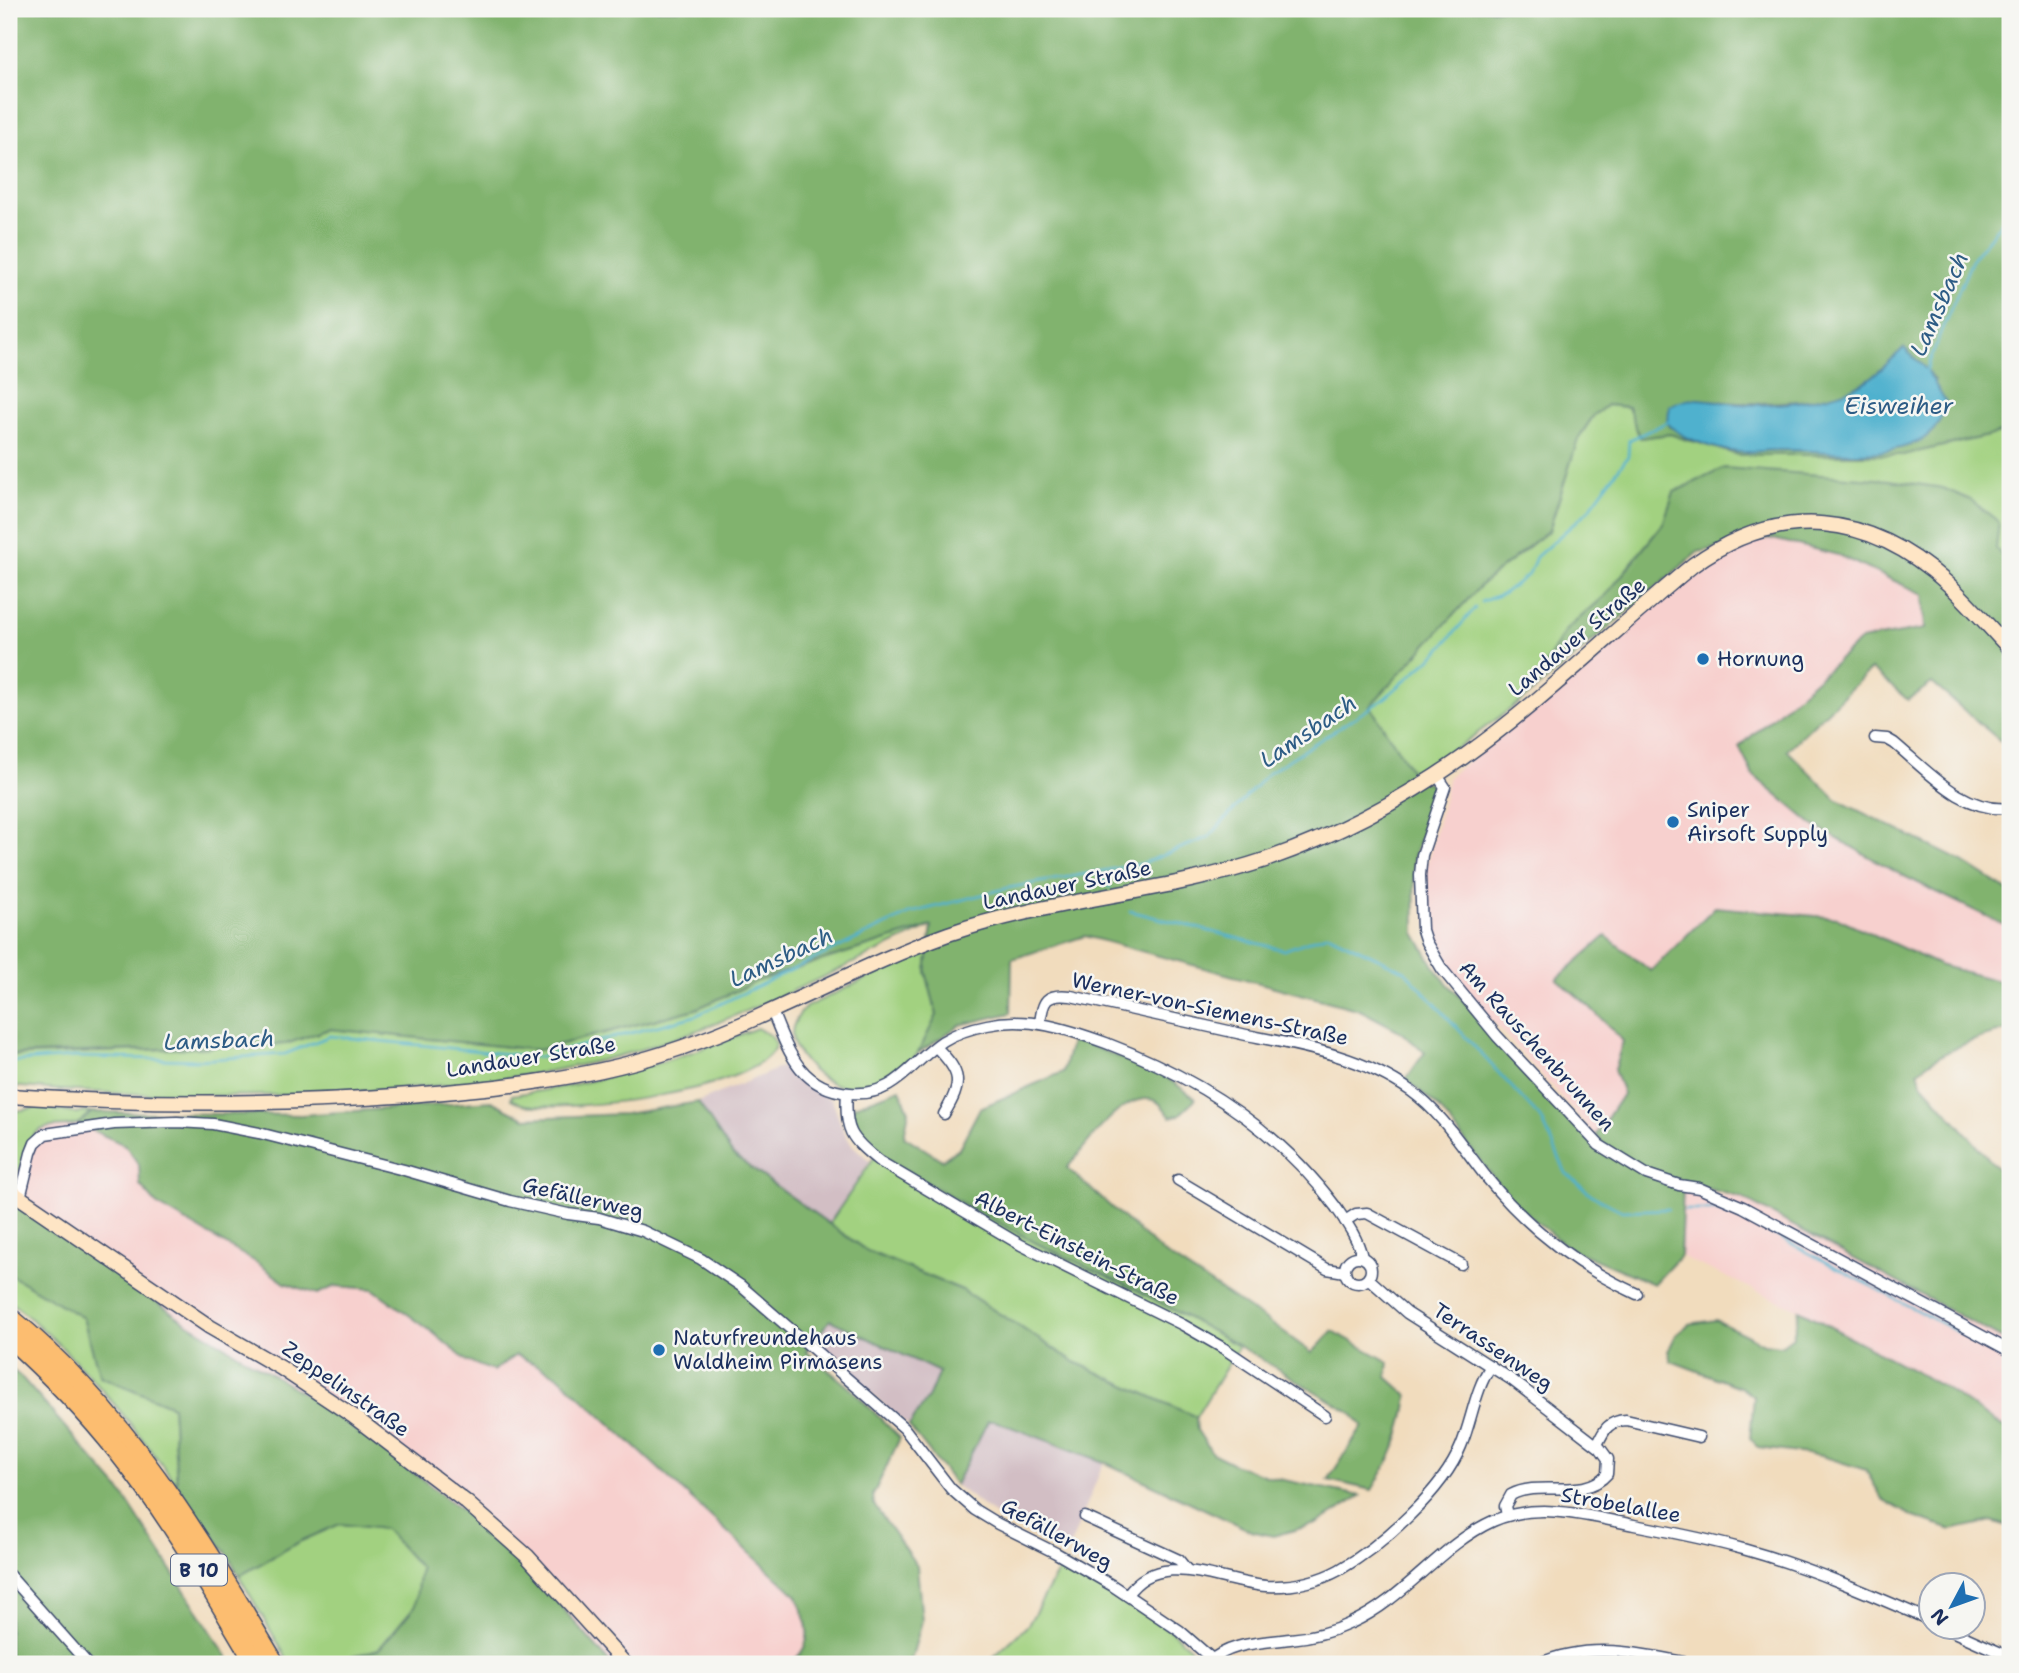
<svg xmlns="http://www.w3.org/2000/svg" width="2019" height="1673" font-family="'Shantell Sans',sans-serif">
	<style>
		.built { fill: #f7d0ce }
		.industrial { fill: #d2bec4 }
		.green { fill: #a2d180; stroke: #5e806f; stroke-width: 2 }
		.forest { fill: #81b36e; stroke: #4e7166; stroke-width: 2; fill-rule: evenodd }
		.water { fill: #4fb1ce; stroke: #357096; stroke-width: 2 }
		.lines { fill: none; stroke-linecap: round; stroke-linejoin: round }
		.stream { stroke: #4fb1ce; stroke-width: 2.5 }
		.street-casing { stroke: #3b496c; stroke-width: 13 }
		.secondary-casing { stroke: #3b496c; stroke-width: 17 }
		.highway-casing { stroke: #3b496c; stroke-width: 22 }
		.street { stroke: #fff; stroke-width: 10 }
		.secondary { stroke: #fee5c5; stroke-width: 14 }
		.highway { stroke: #fcbd6f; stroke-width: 19 }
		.poi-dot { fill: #1f6fb2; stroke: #f6f6f2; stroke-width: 2.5 }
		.labels { text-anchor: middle; stroke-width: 5; stroke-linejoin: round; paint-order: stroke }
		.shield { fill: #f6f6f2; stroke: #5d6b8a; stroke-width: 2 }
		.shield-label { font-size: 19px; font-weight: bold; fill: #1b2f5e }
		.street-label { font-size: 21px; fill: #1b2f5e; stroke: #f6f6f2 }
		.poi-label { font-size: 21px; fill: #1b2f5e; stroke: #f6f6f2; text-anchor: start }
		.water-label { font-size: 23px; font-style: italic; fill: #2d5c85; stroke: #f6f6f2 }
	</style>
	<rect width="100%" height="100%" fill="#f6f6f2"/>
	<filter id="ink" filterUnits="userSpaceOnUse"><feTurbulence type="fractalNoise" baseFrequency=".0143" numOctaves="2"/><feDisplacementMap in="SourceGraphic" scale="14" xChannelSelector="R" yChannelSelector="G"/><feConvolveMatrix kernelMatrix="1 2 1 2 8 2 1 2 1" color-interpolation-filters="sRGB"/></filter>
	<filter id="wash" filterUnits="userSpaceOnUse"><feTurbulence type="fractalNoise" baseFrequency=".00686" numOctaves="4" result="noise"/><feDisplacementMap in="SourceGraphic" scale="28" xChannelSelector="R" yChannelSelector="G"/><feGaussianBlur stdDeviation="1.57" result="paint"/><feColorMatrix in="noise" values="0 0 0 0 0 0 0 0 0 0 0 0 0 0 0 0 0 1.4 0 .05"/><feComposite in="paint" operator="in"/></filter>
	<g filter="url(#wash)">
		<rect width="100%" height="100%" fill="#f1dcbd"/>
		<g class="built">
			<path d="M1769 538 1838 555 1923 594 1925 629 1861 640 1740 748 1813 825 1898 873 2010 928V984L1939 965 1838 917 1715 908 1651 972 1558 979 1590 1007 1623 1041 1614 1070 1623 1094 1596 1135 1464 990 1437 951 1428 923 1426 870 1449 776 1490 745 1692 572 1739 548Z"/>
			<path d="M78 1124 125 1145 139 1165 140 1185 285 1283 317 1294 336 1286 373 1289 431 1331 467 1361 516 1355 556 1374 797 1596 809 1630 800 1656 790 1664H611L546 1589 487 1531 314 1400 187 1323 10 1199 24 1155 35 1134 47 1127Z"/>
			<path d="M1683 1190 1742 1198 2010 1343V1432L1939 1385 1799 1310 1680 1256Z"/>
		</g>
		<g class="industrial">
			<path d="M784 1066 796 1074 810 1088 832 1100 843 1130 851 1144 870 1161 829 1224 733 1155 698 1102Z"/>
			<path d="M830 1319 939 1372 929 1396 909 1426 812 1343Z"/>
			<path d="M988 1421H995L1104 1462 1067 1553 996 1516 955 1485Z"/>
		</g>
		<g class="green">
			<path d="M1607 405 1628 407 1640 438 1670 434 1689 441 1903 455 2010 431V565L1996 549 1674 492 1663 524 1606 595 1565 631 1528 696 1416 778 1369 706 1483 583 1549 531 1578 439 1594 415Z"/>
			<path d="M932 926C841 968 751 1014 655 1045 576 1071 493 1081 411 1088 277 1099 142 1098 9 1086V1056L286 1044 329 1029 539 1050 696 1009 762 979Z"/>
			<path d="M929 949 926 972 937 1015C931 1027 926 1042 918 1053 889 1094 838 1102 805 1062 788 1042 787 1026 806 1007Z"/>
			<path d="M757 1028 771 1036 776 1044C762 1092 570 1112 525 1105 519 1104 516 1101 511 1099L512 1095C597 1084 677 1060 757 1028Z"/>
			<path d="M42 1107 73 1113 92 1112C88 1115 83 1121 79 1123 65 1130 48 1122 35 1134 21 1147 25 1172 10 1183L9 1112Z"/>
			<path d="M877 1153 1038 1244 1137 1290 1239 1346 1196 1417 1075 1363 962 1290 867 1251 829 1224Z"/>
			<path d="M9 1274 83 1318 100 1376 172 1405 177 1485C128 1418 75 1352 9 1301Z"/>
			<path d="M339 1524 385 1529 421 1569 415 1606 379 1649 350 1657 344 1664H290L239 1576 301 1541Z"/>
			<path d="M1063 1563 1125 1600 1171 1631 1190 1647 1195 1659 1193 1664H986L1028 1625Z"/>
		</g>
		<g class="forest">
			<path d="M9 9H2010V431L1903 455H1738L1670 434 1640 438 1628 407 1607 405 1594 415 1578 439 1549 530 1483 583 1370 706 1416 778 1437 786 1414 857 1415 933 1438 973 1586 1135 1683 1190 1680 1256 1654 1284 1568 1248 1512 1201 1438 1107 1406 1079 1425 1052 1398 1030 1360 1010 1085 936 1012 959 1011 1013 960 1025 918 1053 937 1015 926 972 932 926 762 979 696 1009 539 1050 329 1029 286 1044 9 1055ZM1904 348 1935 380 1890 450 1855 452 1776 450 1738 452 1670 427 1694 400C1712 398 1725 404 1742 403 1785 403 1836 403 1872 377 1883 369 1893 358 1904 348Z"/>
			<path d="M1724 468 1890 480 1943 488 1971 500 1999 522 1996 549 2010 565V749L1932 683 1908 700 1871 669 1787 750 1837 800 1963 862 2010 892V928L1898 873 1813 825 1753 775 1739 747 1861 640 1925 629 1923 594 1838 555 1769 538 1698 552 1528 696 1565 631 1606 595 1663 524 1674 492Z"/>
			<path d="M1715 907 1838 918 1939 965 2010 984V1030C1977 1037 1945 1050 1918 1071L1921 1082 2004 1176 2010 1196V1343L1742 1198 1666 1177 1632 1162 1603 1144 1596 1135 1623 1094 1614 1070 1623 1041 1590 1007 1557 979 1606 936 1651 971Z"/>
			<path d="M1072 1038 1163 1075 1195 1098V1100L1179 1115 1171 1117C1165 1112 1163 1104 1156 1101 1124 1087 1085 1148 1067 1168L1162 1252 1272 1324 1312 1353 1333 1331 1389 1362 1387 1377 1408 1396C1403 1434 1392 1458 1372 1490L1328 1480 1363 1426 1351 1413 1239 1346 1137 1290 1038 1244 971 1208 877 1153 854 1133 851 1116 854 1106 900 1089 909 1111 904 1136 942 1160 959 1148 980 1108 1063 1072Z"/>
			<path d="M491 1101 525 1118 625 1114 698 1102 733 1155 867 1251 962 1290 1075 1362 1196 1417 1197 1430 1212 1453 1236 1465 1269 1477 1361 1496 1316 1524 1273 1536 1251 1531 1104 1462 995 1421H988L955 1485 909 1426 929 1396 939 1372 830 1320 806 1351 851 1389 900 1438 873 1495 874 1505 917 1566 922 1621 910 1664H790C817 1642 807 1624 797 1596L556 1374 516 1355 493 1371 467 1361 431 1331 373 1289 336 1286 317 1294 285 1283 259 1264 156 1204 140 1185 139 1165 125 1145 78 1124 92 1112 301 1115Z"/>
			<path d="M9 1198 187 1323 314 1400 426 1482 487 1531 546 1589 611 1664H344L350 1657 379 1649 415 1606 420 1568 385 1529 340 1524 301 1541 239 1576 228 1555 177 1485 172 1406 100 1376 83 1318 9 1274Z"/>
			<path d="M1799 1310 1940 1385 2010 1432V1527L1992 1521 1951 1530 1914 1517 1882 1499 1866 1470 1822 1456 1759 1448 1750 1438 1754 1397 1740 1387 1671 1361 1668 1351 1676 1335 1689 1324 1716 1320 1764 1344 1781 1346 1793 1337Z"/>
			<path d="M9 1367 23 1379 120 1490 232 1664H9Z"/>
		</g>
		<path class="water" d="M1904 348 1927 370 1946 403C1941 424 1931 438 1910 445 1868 460 1820 449 1777 450 1765 450 1752 453 1739 452 1721 451 1677 438 1667 422L1670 406C1691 393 1714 402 1738 404 1776 407 1841 400 1872 377 1883 368 1894 357 1904 348Z"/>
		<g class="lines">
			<g class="stream">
				<path d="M1926 371 1942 329 1973 258 2010 212"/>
				<path d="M1481 602 1504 593 1529 574 1536 557 1587 512 1628 456 1629 440 1668 422"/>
				<path d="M1095 873 1110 887"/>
				<path d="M1130 911 1284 950 1328 934 1405 971 1542 1120 1566 1173 1593 1196 1622 1211 1668 1209"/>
				<path d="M9 1062 75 1057 198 1060 285 1054 330 1036 539 1057 695 1016 911 913 1008 888 1141 864 1209 837 1268 773 1384 699 1438 652 1475 608"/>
				<path d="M1685 1210H1718L1749 1221 2010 1360"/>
			</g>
		</g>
	</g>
	<g filter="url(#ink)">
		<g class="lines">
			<defs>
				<g id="street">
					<path d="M1875 738 1887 739 1894 743C1928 771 1963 813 2010 808"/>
					<path d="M1437 775 1445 787 1422 855 1420 875 1422 930 1426 942 1442 969 1497 1036 1599 1145 1646 1174 1679 1185 1699 1188 1743 1207 2010 1351"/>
					<path d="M772 1011C788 1051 800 1089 850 1093 896 1097 910 1063 943 1041 956 1033 972 1028 987 1025 1029 1016 1067 1029 1106 1043 1196 1077 1277 1128 1335 1206 1346 1222 1358 1238 1362 1257"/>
					<path d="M1040 1023C1043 1000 1046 993 1071 996 1128 1009 1185 1021 1242 1034 1301 1046 1360 1055 1411 1091 1443 1114 1463 1148 1487 1178 1528 1228 1578 1267 1637 1294"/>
					<path d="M936 1047C962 1073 963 1083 944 1114"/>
					<path d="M847 1093C844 1130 851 1139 879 1161L1021 1245 1183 1325 1223 1348 1325 1416"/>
					<path d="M1178 1180 1327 1269 1345 1272"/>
					<path d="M20 1198 31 1153 35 1143 45 1134 114 1124 177 1122 213 1124 259 1133 404 1170 510 1201 568 1214 599 1218 643 1231 701 1259 741 1286 904 1428 951 1489 975 1510 998 1524 1056 1553 1113 1586 1180 1631 1212 1659"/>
					<path d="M1345 1221 1356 1214 1367 1213 1461 1264"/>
					<circle cx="1358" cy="1270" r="13"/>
					<path d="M1369 1279 1407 1313 1512 1380 1600 1448 1608 1459 1607 1474C1584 1501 1540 1479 1511 1495L1505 1506 1507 1515"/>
					<path d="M1597 1445C1604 1430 1608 1421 1626 1420L1699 1437"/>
					<path d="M1085 1517 1179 1560 1187 1570"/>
					<path d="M9 1575 88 1664"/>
					<path d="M1127 1595C1160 1547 1220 1583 1266 1586 1291 1587 1317 1582 1339 1570 1381 1546 1443 1491 1461 1446 1472 1420 1475 1389 1491 1366"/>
					<path d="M1945 1628 2010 1657"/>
					<path d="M1206 1664C1231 1642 1259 1643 1290 1639 1312 1637 1332 1632 1351 1623 1405 1599 1440 1545 1493 1521 1537 1501 1589 1516 1634 1525 1671 1532 1707 1539 1743 1549 1808 1567 1870 1594 1932 1621"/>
					<path d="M1538 1664C1589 1641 1641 1653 1693 1664"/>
				</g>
				<g id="secondary">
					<path d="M9 1096C143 1105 276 1105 410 1095 495 1088 580 1080 662 1054 761 1023 850 969 948 934 1052 898 1164 894 1268 859 1337 835 1402 800 1462 758 1544 700 1615 629 1693 565 1779 503 1869 512 1947 583 1969 603 1989 627 2010 649"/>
					<path d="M9 1190 210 1327 281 1368 353 1416 466 1502 527 1556 625 1664"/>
				</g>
				<g id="highway">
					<path d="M9 1317C124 1410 200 1538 275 1664"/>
					<path d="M9 1337C49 1373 86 1411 119 1453 172 1519 213 1592 256 1664"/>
				</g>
			</defs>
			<use href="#street" class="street-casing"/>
			<use href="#secondary" class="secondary-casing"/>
			<use href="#highway" class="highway-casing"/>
			<use href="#street" class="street"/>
			<use href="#secondary" class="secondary"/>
			<use href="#highway" class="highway"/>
		</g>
	</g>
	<g class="poi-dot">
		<circle cx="1703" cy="659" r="7"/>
		<circle cx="1673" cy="822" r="7"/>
		<circle cx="659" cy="1350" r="7"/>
	</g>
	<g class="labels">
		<rect class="shield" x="171" y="1554.5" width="56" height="31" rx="5"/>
		<g class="shield-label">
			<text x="199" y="1577">B 10</text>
		</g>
		<g class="street-label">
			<text transform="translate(1577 637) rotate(-40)" y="7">Landauer Straße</text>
			<text transform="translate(1067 885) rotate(-12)" y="7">Landauer Straße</text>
			<text transform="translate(1210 1009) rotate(12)" y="7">Werner-von-Siemens-Straße</text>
			<text transform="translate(1537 1046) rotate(48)" y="7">Am Rauschenbrunnen</text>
			<text transform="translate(531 1057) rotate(-9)" y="7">Landauer Straße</text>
			<text transform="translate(583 1198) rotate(13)" y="7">Gefällerweg</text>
			<text transform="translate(1077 1248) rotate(27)" y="7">Albert-Einstein-Straße</text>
			<text transform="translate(1493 1347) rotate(34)" y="7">Terrassenweg</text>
			<text transform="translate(346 1389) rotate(35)" y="7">Zeppelinstraße</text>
			<text transform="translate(1621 1505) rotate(10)" y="7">Strobelallee</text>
			<text transform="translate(1057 1534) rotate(29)" y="7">Gefällerweg</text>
		</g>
		<g class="poi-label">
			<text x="1717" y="666">Hornung</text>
			<text x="1687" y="817">Sniper<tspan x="1687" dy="24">Airsoft Supply</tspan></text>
			<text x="673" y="1345">Naturfreundehaus<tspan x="673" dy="24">Waldheim Pirmasens</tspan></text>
		</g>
		<g class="water-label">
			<text transform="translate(1939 304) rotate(-66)" y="8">Lamsbach</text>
			<text x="1899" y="414">Eisweiher</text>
			<text transform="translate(1308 731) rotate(-34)" y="8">Lamsbach</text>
			<text transform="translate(781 957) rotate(-25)" y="8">Lamsbach</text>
			<text transform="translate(219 1040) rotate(-2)" y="8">Lamsbach</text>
		</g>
	</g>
	<rect width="2019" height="1673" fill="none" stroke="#f6f6f2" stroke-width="35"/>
	<g transform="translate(1952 1606) rotate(229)"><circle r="33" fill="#f6f6f2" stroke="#9ea6b7" stroke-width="2"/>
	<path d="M0-5L12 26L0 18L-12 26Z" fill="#1f6fb2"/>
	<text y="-10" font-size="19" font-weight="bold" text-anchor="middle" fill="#1b2f5e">N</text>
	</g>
</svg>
